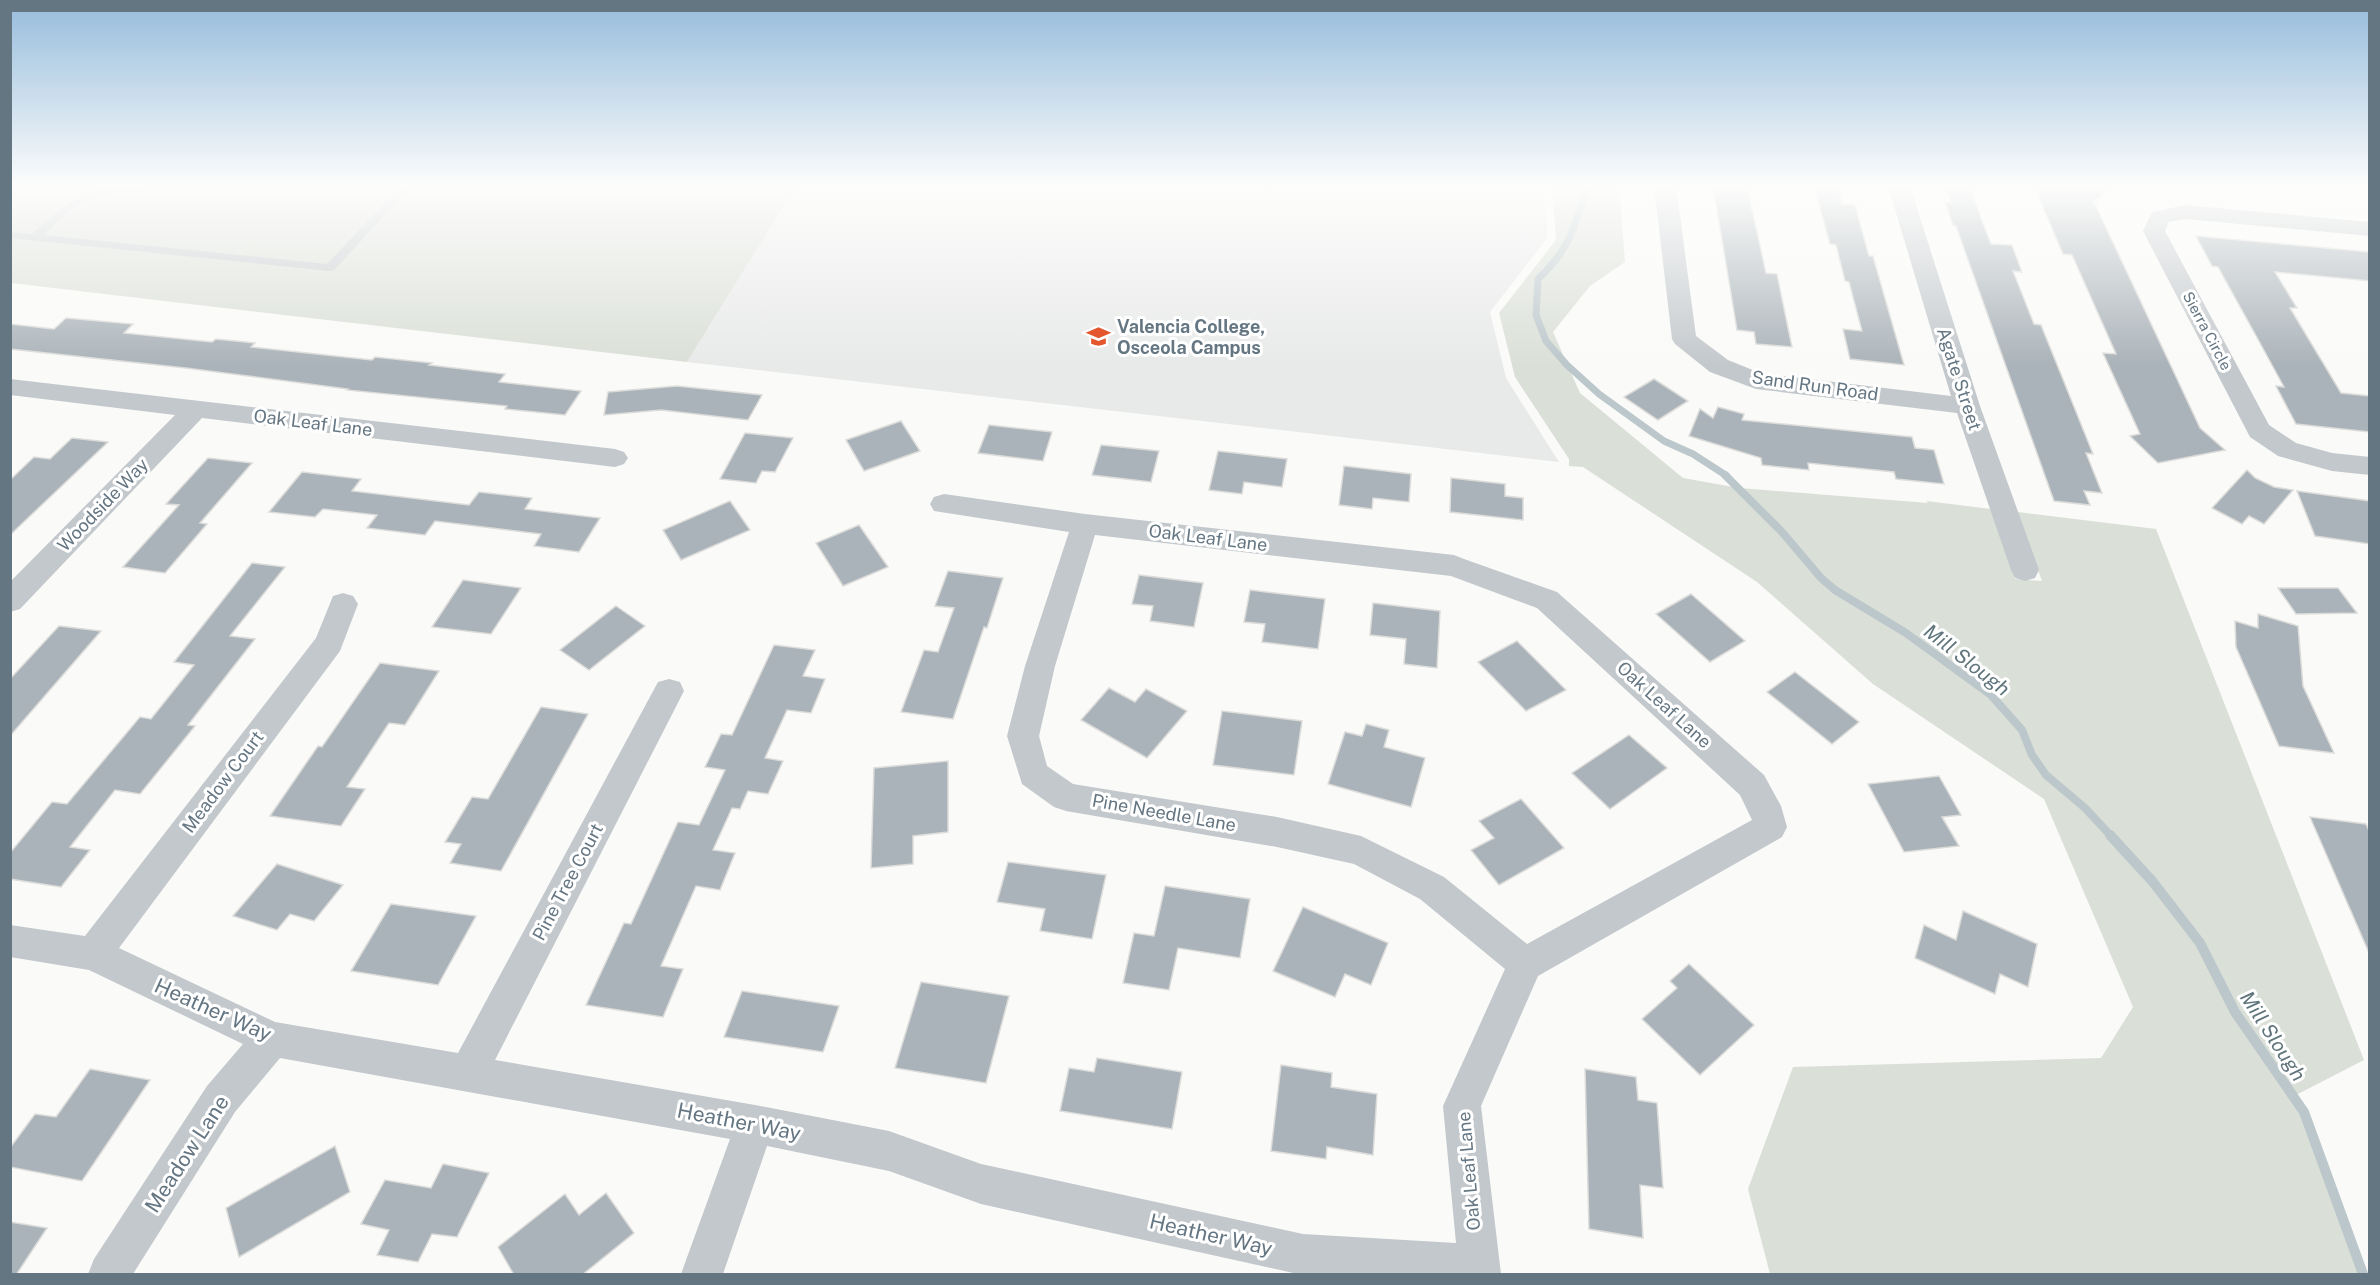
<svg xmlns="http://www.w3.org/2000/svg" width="2380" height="1285" font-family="'Public Sans',sans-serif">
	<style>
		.built { fill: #e8e9e9 }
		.green { fill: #dadfd7 }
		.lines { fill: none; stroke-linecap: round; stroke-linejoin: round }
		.stream-far2 { stroke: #bbc7cb; stroke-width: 7 }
		.stream-far1 { stroke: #bbc7cb; stroke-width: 8 }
		.stream { stroke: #bbc7cb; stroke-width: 10 }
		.building { fill: #aab3b9; stroke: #dcdcda; stroke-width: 1.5 }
		.service { fill: #c3c8cc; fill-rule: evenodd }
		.minor { fill: #c3c8cc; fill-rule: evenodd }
		.labels { text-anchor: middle; stroke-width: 6; stroke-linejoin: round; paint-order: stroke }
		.far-street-label { font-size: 15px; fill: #657683; stroke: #fff }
		.poi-label { font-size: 18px; font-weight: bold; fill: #657683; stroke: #fff; text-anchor: start }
		.street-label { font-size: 18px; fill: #657683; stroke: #fff }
		.water-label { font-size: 20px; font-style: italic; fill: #60757c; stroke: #fff }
		.near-street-label { font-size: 21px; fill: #657683; stroke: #fff }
	</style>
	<rect width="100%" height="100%" fill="#fafaf8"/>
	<path class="built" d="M796 186H1543L1548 237 1490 312 1506 378 1559 462 687 362Z"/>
	<g class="green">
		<path d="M11 186H796L687 362 11 283Z"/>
		<path d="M1552 186H1619L1625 262 1590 286 1553 332 1580 393 1683 478 1739 488 1928 503 1926 501 1991 509 2015 579 2042 581 2017 512 2156 529 2364 1060 2296 1095 2360 1274H1770L1748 1189 1793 1067 2101 1058 2133 1007 2044 799 1873 684 1757 582 1583 467 1569 466V459L1515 377 1499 313 1556 240Z"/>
	</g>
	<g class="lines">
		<path class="stream-far2" d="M1587 186C1575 227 1570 249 1538 279L1536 315 1546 341 1567 365 1599 394 1664 441 1693 454 1727 476"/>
		<path class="stream-far1" d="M1725 475 1782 532 1821 578 1835 590 1906 633 1991 695 2022 730 2032 755 2046 775 2085 808 2112 837"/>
		<path class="stream" d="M2110 835 2153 882 2200 943 2235 1012 2304 1112 2363 1274"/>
	</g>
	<g class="building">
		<path d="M1713 186H1747L1766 273 1777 274 1792 347 1756 344 1754 332 1737 330Z"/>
		<path d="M1814 186H1838L1842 204 1855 205 1869 256H1873L1904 365 1850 359 1843 329 1862 331 1849 282 1845 281 1836 245 1830 244Z"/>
		<path d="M1945 186H1969L1991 244 2012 245 2022 272 2013 271 2034 324 2041 325 2093 454 2086 453 2102 493 2084 491 2090 505 2054 501 1956 226 1953 225 1945 202 1951 203Z"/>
		<path d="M2034 186H2113L2094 202 2200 428 2225 450 2158 463 2130 436 2140 434 2103 353 2116 354 2072 255 2063 254Z"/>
		<path d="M2196 236 2370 252V281L2275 272 2297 308H2290L2341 393 2370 396V432L2296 424 2276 386 2284 387 2260 343 2218 267 2212 266Z"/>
		<path d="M66 318 133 324 124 333 212 342 216 339 255 343 251 347 372 360 375 357 432 363 429 365 505 374 499 382 581 391 565 415 505 409 507 406 347 390 348 389 186 368 10 349V324L54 329Z"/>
		<path d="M1654 379 1688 401 1658 420 1624 397Z"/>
		<path d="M677 386 762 395 748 420 661 410 604 415 608 392Z"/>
		<path d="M1718 407 1744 414 1742 420 1912 437 1915 448 1934 450 1944 484 1896 479 1894 472 1808 463 1809 470 1762 465 1761 458 1689 436 1700 409 1713 418Z"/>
		<path d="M901 421 920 451 864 471 846 440Z"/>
		<path d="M989 425 1052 432 1043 461 978 453Z"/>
		<path d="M745 433 793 438 775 472 762 471 756 483 720 479Z"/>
		<path d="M72 438 108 442 10 535V480L34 457 50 459Z"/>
		<path d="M1101 445 1159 451 1151 482 1092 475Z"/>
		<path d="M1218 451 1287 459 1282 487 1244 482 1242 494 1209 490Z"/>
		<path d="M208 458 252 463 200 523 207 524 165 573 123 567 179 505 166 504Z"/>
		<path d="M1344 466 1411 474 1409 502 1373 498 1372 509 1339 505Z"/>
		<path d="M2247 470 2255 478 2274 487 2293 490 2264 524 2249 516 2242 524 2212 508Z"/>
		<path d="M302 472 361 479 352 491 469 505 479 492 532 498 525 509 600 518 579 552 534 546 541 534 435 521 425 535 367 528 377 515 323 509 315 517 269 512Z"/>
		<path d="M1451 478 1505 484V496L1523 498V520L1450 512Z"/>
		<path d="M2297 491 2370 501V544L2315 536Z"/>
		<path d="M730 501 750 530 681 560 663 530Z"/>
		<path d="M859 525 888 567 843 586 816 543Z"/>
		<path d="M252 563 285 567 230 636 255 639 188 725 195 726 140 794 115 790 70 847 90 850 61 887 10 879V853L52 802 67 804 140 717 151 719 194 665 174 662Z"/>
		<path d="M948 571 1003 578 987 628 984 627 953 719 901 712 924 650 938 652 954 608 935 606Z"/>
		<path d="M1139 575 1203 583 1194 627 1150 621 1153 606 1132 604Z"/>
		<path d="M463 580 521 588 491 634 432 627Z"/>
		<path d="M2278 588H2338L2357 613 2296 614Z"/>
		<path d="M1250 590 1325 599 1318 649 1262 642 1265 624 1244 622Z"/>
		<path d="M1691 594 1745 641 1710 662 1656 614Z"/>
		<path d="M1373 603 1440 611 1437 668 1404 664 1406 639 1370 635Z"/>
		<path d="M616 606 645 626 589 670 560 650Z"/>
		<path d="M2258 614 2298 626 2303 686 2334 753 2279 746 2236 647 2235 621 2258 628Z"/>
		<path d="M59 626 101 631 10 736V679Z"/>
		<path d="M1517 641 1566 690 1526 711 1478 662Z"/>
		<path d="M774 645 815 650 803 676 825 679 811 713 787 710 765 758 783 761 768 794 748 791 740 809 732 808 713 850 735 853 720 890 696 886 661 966 683 969 663 1017 586 1005 624 923 631 924 678 822 699 825 725 770 705 767 721 734 732 735Z"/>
		<path d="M380 663 439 671 405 725 389 723 347 787 365 789 341 826 270 816 318 746 322 747Z"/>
		<path d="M1795 672 1859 722 1832 744 1767 692Z"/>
		<path d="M1109 688 1135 702 1146 689 1187 711 1147 758 1081 720Z"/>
		<path d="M541 707 588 714 501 871 450 863 461 844 445 842 472 797 488 799Z"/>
		<path d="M1222 711 1302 721 1294 775 1213 765Z"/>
		<path d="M1366 724 1389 730 1384 747 1425 758 1411 807 1328 784 1345 732 1362 736Z"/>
		<path d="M1629 735 1667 768 1610 809 1572 773Z"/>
		<path d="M948 761V832L913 836V864L871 868 874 768Z"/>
		<path d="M1939 776 1961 815 1942 817 1959 846 1904 852 1868 784Z"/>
		<path d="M1521 799 1564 848 1499 885 1471 850 1494 838 1479 821Z"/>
		<path d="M2310 817 2366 824 2370 833V955Z"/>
		<path d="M1008 862 1106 875 1092 939 1040 931 1045 909 997 902Z"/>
		<path d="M277 864 343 885 314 921 290 914 277 930 233 916Z"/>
		<path d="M1165 886 1250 899 1240 958 1178 948 1169 990 1123 983 1134 933 1154 936Z"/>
		<path d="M391 904 476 916 438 985 351 971Z"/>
		<path d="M1303 907 1388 943 1371 985 1345 974 1335 997 1273 971Z"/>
		<path d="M1963 911 2037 944 2028 987 2000 974 1995 994 1915 958 1924 925 1956 940Z"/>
		<path d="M1689 964 1754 1025 1700 1075 1642 1019 1677 988 1670 981Z"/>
		<path d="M921 982 1009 996 986 1083 895 1068Z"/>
		<path d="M742 991 839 1006 823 1052 724 1037Z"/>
		<path d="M1097 1058 1182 1072 1172 1129 1060 1111 1069 1068 1094 1072Z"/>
		<path d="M1281 1065 1332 1073 1331 1087 1377 1094 1373 1155 1327 1147 1326 1159 1271 1151Z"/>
		<path d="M90 1069 150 1080 82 1181 10 1167V1148L35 1114 56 1117Z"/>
		<path d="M1585 1069 1636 1077 1638 1100 1657 1103 1663 1188 1640 1185 1643 1238 1589 1229Z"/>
		<path d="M335 1146 350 1192 239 1257 226 1208Z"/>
		<path d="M443 1164 489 1173 457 1237 432 1234 418 1262 377 1255 389 1230 361 1224 385 1180 431 1188Z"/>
		<path d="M606 1193 634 1233 582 1275H514L498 1247 565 1194 579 1215Z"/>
		<path d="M10 1222 47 1228 16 1275H10Z"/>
	</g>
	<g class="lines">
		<path class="service" d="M152 186C139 196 118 192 102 195 79 199 60 220 44 235L327 264 401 186H412L334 270 330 271 10 238V232L32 234C79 192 89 186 152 186Z"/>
		<g class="minor">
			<path d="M1654 186H1676L1696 336 1728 360 1760 373 1951 396 1888 186H1910L1980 406 2039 570 2035 578 2025 581 2015 578 2011 570 1957 413 1756 389 1710 372 1675 344 1672 339Z"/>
			<path d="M2186 205 2370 222V236L2186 219 2169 222 2165 231 2269 425 2296 443 2332 453 2370 457V475L2332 471 2278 456 2250 437 2143 231 2152 212Z"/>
			<path d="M10 379 615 449 624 452 628 458 624 464 615 467 202 418 20 609 10 612V582L175 415 10 395Z"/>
			<path d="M944 494 1085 514 1454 555 1464 559 1557 592 1764 775 1781 806 1787 827 1782 837 1538 976 1481 1106 1501 1274H1298L981 1204 889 1171 767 1146 723 1274H681L730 1139 280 1058 235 1112 133 1274H88L94 1259 207 1086 243 1044 89 970 10 957V925L85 936 316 638 333 596 343 593 353 596 358 604 340 651 119 948 275 1022 458 1053 658 682 669 679 680 682 684 691 495 1060 755 1105 889 1131 981 1164 1303 1234 1456 1243 1443 1106 1505 969 1420 899 1354 864 1277 847 1066 811 1054 807 1022 784 1007 736 1025 666 1069 532 934 511 930 504 934 497ZM1095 535 1451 576 1537 608 1740 795 1752 820 1527 944 1444 877 1361 836 1277 817 1073 784 1047 766 1039 736 1055 666Z"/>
		</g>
	</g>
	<linearGradient id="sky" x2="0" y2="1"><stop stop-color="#96bcdc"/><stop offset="0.51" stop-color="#fdfdfc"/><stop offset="1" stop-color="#fdfdfc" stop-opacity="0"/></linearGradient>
	<rect width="2380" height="366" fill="url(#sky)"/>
	<defs>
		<symbol id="university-bare" viewBox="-9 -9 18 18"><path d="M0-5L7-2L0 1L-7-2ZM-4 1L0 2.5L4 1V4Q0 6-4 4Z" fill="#e4572e" stroke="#fff" stroke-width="2.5" paint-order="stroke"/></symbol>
	</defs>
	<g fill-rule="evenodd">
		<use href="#university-bare" x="1082" y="320" width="33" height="33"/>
	</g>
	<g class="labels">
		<g class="far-street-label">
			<text transform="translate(2207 331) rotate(62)" y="5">Sierra Circle</text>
		</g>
		<g class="poi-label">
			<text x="1117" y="333">Valencia College,<tspan x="1117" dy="21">Osceola Campus</tspan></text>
		</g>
		<g class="street-label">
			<text transform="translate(1959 379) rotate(72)" y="6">Agate Street</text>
			<text transform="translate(1815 386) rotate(8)" y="6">Sand Run Road</text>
			<text transform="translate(313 423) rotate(7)" y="6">Oak Leaf Lane</text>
			<text transform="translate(103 505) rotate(-46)" y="6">Woodside Way</text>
			<text transform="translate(1208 538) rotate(7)" y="6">Oak Leaf Lane</text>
			<text transform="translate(1664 705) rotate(42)" y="6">Oak Leaf Lane</text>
			<text transform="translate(223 782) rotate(-53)" y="6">Meadow Court</text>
			<text transform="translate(1164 813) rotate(10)" y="6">Pine Needle Lane</text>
			<text transform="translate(568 882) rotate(-62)" y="6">Pine Tree Court</text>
			<text transform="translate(1469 1171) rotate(-95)" y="6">Oak Leaf Lane</text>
		</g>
		<g class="water-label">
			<text transform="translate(1967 660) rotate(38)" y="7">Mill Slough</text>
			<text transform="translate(2273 1036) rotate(57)" y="7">Mill Slough</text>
		</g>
		<g class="near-street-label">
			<text transform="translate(213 1010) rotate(24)" y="7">Heather Way</text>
			<text transform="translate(739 1122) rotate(11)" y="7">Heather Way</text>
			<text transform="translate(187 1154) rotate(-57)" y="7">Meadow Lane</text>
			<text transform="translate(1211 1235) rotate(13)" y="7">Heather Way</text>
		</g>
	</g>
	<rect width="2380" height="1285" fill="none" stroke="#657683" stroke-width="24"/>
</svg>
